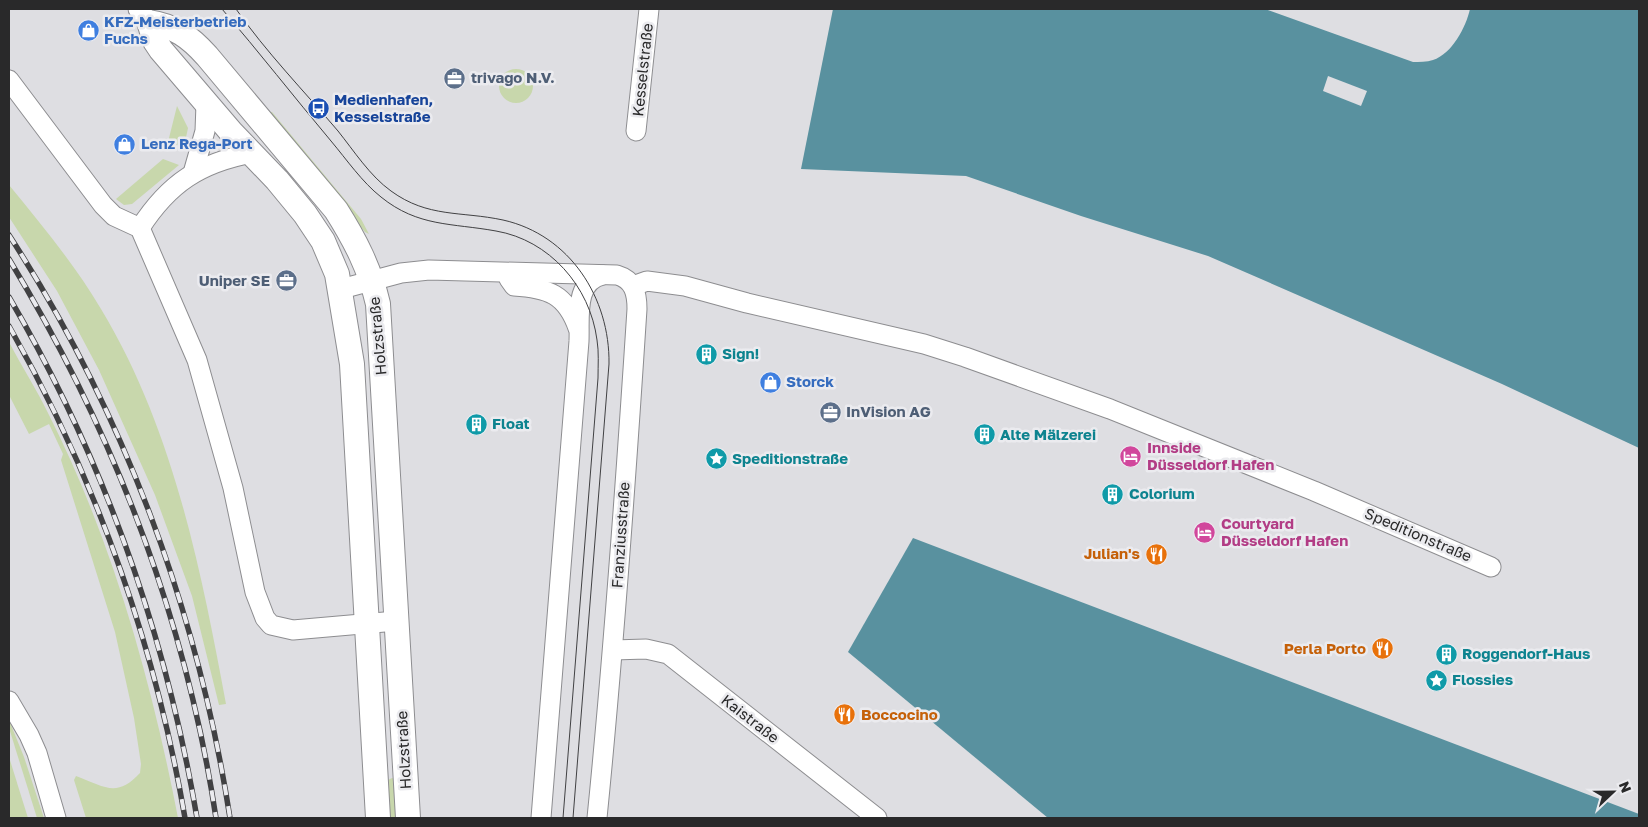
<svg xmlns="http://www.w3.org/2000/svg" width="1648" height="827" font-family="'Golos Text',sans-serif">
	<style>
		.green { fill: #c8d7ac }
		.water { fill: #59919f }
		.pier { fill: #dedee2 }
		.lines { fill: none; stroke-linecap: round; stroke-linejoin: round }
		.minor-casing { stroke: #8d8d90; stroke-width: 21 }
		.major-casing { stroke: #8d8d90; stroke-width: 26 }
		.minor { stroke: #fff; stroke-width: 19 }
		.major { stroke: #fff; stroke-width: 24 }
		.tram { stroke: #414143; stroke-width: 1 }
		.rail-casing { stroke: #414143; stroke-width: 5.5 }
		.rail { stroke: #ebebef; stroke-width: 4; stroke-dasharray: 11; stroke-linecap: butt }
		.labels { text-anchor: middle; stroke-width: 5; stroke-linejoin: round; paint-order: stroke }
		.shop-label { font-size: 15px; font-weight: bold; fill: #366cbe; stroke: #ebebef; text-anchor: start }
		.street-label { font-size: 15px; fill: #29292a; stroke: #ebebef }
		.service-label { font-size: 15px; font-weight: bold; fill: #4e5e75; stroke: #ebebef; text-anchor: start }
		.transit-label { font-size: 15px; font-weight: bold; fill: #164399; stroke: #ebebef; text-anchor: start }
		.culture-label { font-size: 15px; font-weight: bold; fill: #0d838f; stroke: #ebebef; text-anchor: start }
		.hotel-label { font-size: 15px; font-weight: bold; fill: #b23c85; stroke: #ebebef; text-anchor: start }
		.food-label { font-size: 15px; font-weight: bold; fill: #c56008; stroke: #ebebef; text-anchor: end }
	</style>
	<rect width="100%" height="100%" fill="#dedee2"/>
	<g class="green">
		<circle cx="516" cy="86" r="17"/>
		<path d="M177 106 188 128 184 147 168 142Z"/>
		<path d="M269 112H272L361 219 369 234 365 232 268 117Z"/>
		<path d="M163 159 179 165 132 204 124 205 116 199Z"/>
		<path d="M9 185C41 224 75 265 101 309 173 428 201 569 226 704L219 705 192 596 155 495 99 370 57 291 9 217Z"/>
		<path d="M9 342C22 367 37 390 49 415 112 539 152 683 178 818H86L74 780 76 776C105 787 117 798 140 773L141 764 134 718 115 632 61 460 63 454 49 424 29 434 9 395Z"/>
		<path d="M9 720 24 757 44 818H37L9 728Z"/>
		<path d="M9 757 28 818H9Z"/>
		<path d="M392 778 396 779 399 818H390L388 780Z"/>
	</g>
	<g class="water">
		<path d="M833 9H1265L1413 62C1419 62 1427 62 1433 60 1452 54 1466 27 1470 9H1639V448L1502 384 1208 256 1081 216 966 176 801 169Z"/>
		<path d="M913 538 1639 814V818H1048L848 652Z"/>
	</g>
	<path class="pier" d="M1328 76 1367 91 1361 106 1323 91Z"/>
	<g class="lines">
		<defs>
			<g id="minor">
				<path d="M138 9 149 22"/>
				<path d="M9 80 103 205 114 216 140 228 197 360 233 488 255 592 265 618 271 625 293 630 396 621"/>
				<path d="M636 131 649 9"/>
				<path d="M193 173 205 131 206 104"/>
				<path d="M140 228C169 183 200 163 252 153"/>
				<path d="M509 279 514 286C548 288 566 294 578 328"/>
				<path d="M633 286 647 281 685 286 747 303 924 344 965 357 1110 409 1314 491 1491 567"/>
				<path d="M341 289 401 273 429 270 617 275C634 280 637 293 637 309 626 479 614 649 597 818"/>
				<path d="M613 650 646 649 668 654 877 818"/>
				<path d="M9 701 29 735 37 753 56 818"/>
				<path d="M541 818 579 341C580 317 574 281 603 275"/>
			</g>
			<path id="major" d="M378 818 352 364 337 274 323 241 305 214 277 180 231 132 161 50 155 41 149 22C175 26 190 37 207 56L336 210C355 240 370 269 378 304L408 818"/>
		</defs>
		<use href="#minor" class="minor-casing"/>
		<use href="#major" class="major-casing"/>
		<use href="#minor" class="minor"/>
		<use href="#major" class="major"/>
		<g class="tram">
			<path d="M222 9C259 52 294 97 331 141 347 160 362 182 381 197 418 227 452 223 496 231 549 240 590 286 597 340 599 352 598 365 598 378L563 818"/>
			<path d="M236 9C266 52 304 91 338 131 354 151 370 176 391 191 428 218 461 211 503 220 570 235 610 298 609 364L573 818"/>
		</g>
		<defs>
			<g id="rail">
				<path d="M9 235C123 411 198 611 230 818"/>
				<path d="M9 259C113 431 186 619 216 818"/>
				<path d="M9 297C103 458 166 635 197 818"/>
				<path d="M9 326C96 479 155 644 185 818"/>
			</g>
		</defs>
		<use href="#rail" class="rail-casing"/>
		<use href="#rail" class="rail"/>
	</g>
	<defs>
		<symbol id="shop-disc" viewBox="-11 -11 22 22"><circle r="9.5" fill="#3f7fe0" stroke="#ebebef"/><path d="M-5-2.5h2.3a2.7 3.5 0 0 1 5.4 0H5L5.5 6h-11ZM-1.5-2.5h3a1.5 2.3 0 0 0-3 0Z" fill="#fff"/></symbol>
		<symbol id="office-disc" viewBox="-11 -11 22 22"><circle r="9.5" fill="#5c6f8a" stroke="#ebebef"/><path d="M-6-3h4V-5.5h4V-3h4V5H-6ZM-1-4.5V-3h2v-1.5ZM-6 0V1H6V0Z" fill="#fff"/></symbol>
		<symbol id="bus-disc" viewBox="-11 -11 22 22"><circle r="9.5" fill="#1a4fb4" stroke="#ebebef"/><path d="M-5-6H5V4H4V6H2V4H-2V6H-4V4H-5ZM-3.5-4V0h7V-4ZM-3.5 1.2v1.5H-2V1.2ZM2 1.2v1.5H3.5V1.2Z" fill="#fff"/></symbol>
		<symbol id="building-disc" viewBox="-11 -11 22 22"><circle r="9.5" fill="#0f9aa8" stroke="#ebebef"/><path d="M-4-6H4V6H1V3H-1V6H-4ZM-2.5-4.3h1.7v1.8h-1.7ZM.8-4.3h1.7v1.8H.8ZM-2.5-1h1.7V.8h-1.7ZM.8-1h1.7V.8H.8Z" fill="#fff"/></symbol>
		<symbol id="hotel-disc" viewBox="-11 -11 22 22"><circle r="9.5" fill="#d1479c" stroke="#ebebef"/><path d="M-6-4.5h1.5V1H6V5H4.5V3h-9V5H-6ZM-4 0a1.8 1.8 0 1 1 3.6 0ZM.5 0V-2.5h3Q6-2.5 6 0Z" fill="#fff"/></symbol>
		<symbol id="sight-disc" viewBox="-11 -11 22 22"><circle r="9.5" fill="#0f9aa8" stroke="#ebebef"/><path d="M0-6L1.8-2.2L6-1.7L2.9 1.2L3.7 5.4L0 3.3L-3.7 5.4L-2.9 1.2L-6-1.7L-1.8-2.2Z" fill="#fff"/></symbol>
		<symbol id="restaurant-disc" viewBox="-11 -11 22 22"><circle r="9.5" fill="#e8710a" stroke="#ebebef"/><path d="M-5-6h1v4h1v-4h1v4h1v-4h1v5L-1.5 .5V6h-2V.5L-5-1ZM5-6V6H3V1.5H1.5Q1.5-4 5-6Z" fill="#fff"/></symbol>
	</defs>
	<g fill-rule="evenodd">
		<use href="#shop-disc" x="76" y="18" width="25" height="25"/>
		<use href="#office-disc" x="442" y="66" width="25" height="25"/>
		<use href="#bus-disc" x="306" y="96" width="25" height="25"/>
		<use href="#shop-disc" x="112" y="132" width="25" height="25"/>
		<use href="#office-disc" x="274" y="268" width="25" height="25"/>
		<use href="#building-disc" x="694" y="342" width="25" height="25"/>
		<use href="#shop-disc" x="758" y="370" width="25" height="25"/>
		<use href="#office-disc" x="818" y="400" width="25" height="25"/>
		<use href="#building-disc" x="464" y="412" width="25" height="25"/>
		<use href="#building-disc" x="972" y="422" width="25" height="25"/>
		<use href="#hotel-disc" x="1118" y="444" width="25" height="25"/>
		<use href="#sight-disc" x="704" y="446" width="25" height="25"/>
		<use href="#building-disc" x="1100" y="482" width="25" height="25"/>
		<use href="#hotel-disc" x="1192" y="520" width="25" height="25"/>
		<use href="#restaurant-disc" x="1144" y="542" width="25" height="25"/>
		<use href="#restaurant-disc" x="1370" y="636" width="25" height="25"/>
		<use href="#building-disc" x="1434" y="642" width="25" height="25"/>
		<use href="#sight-disc" x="1424" y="668" width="25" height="25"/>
		<use href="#restaurant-disc" x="832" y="702" width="25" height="25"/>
	</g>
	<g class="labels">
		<g class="shop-label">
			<text x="104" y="27">KFZ-Meisterbetrieb<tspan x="104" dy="17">Fuchs</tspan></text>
			<text x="141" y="149">Lenz Rega-Port</text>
			<text x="786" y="387">Storck</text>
		</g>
		<g class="street-label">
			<text transform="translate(643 70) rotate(-84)" y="5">Kesselstraße</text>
			<text transform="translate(378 336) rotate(-95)" y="5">Holzstraße</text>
			<text transform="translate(621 535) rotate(-86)" y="5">Franziusstraße</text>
			<text transform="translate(1418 535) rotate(23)" y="5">Speditionstraße</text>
			<text transform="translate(750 719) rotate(38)" y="5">Kaistraße</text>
			<text transform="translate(404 750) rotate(-93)" y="5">Holzstraße</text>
		</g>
		<g class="service-label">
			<text x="471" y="83">trivago N.V.</text>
			<text x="270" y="286" text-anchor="end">Uniper SE</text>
			<text x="846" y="417">InVision AG</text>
		</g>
		<g class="transit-label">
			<text x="334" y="105">Medienhafen,<tspan x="334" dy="17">Kesselstraße</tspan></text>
		</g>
		<g class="culture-label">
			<text x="722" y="359">Sign!</text>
			<text x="492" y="429">Float</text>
			<text x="1000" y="440">Alte Mälzerei</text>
			<text x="732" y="464">Speditionstraße</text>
			<text x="1129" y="499">Colorium</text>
			<text x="1462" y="659">Roggendorf-Haus</text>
			<text x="1452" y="685">Flossies</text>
		</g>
		<g class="hotel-label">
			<text x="1147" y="453">Innside<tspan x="1147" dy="17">Düsseldorf Hafen</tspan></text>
			<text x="1221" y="529">Courtyard<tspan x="1221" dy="17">Düsseldorf Hafen</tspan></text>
		</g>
		<g class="food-label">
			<text x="1140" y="559">Julian's</text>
			<text x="1366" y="654">Perla Porto</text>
			<text x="861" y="720" text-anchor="start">Boccocino</text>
		</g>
	</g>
	<rect width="1648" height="827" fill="none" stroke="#29292a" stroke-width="20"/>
	<g transform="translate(1613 792) rotate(68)" stroke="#ebebef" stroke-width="4" paint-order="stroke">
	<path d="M0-4L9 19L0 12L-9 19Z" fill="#29292a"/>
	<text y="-8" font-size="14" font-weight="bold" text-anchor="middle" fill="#29292a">N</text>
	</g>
</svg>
